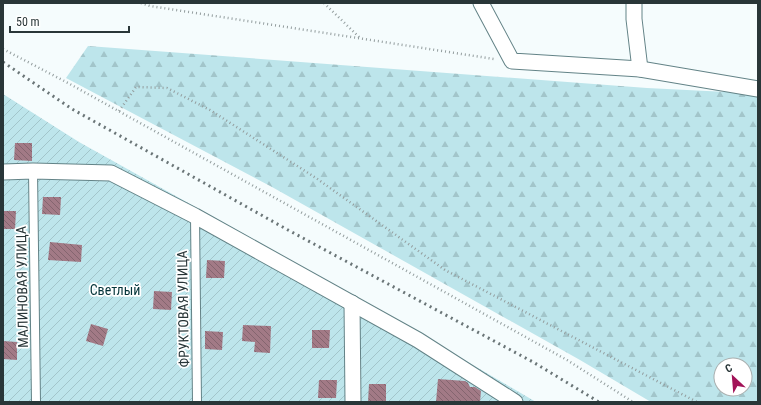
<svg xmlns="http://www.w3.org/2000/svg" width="761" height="405" font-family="'Roboto Condensed',sans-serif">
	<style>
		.forest { fill: url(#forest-firs); fill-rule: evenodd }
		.garden { fill: url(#garden-furrows) }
		.building { fill: url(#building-back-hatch) }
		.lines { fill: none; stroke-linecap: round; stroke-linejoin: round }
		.lane-casing { stroke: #638387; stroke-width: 10 }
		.street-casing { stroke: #638387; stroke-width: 17 }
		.path { stroke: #939d9e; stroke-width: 2.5; stroke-dasharray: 1 3; stroke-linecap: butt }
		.lane { stroke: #fff; stroke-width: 8 }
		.street { stroke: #fff; stroke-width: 15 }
		.rail { stroke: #6a7577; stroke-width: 3; stroke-dasharray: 2 4; stroke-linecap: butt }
		.labels { text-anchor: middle; stroke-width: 3.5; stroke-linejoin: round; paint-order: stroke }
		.street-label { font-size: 14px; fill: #293638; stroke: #fff }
		.park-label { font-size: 14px; fill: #033439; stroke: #fff }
	</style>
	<defs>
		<pattern id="forest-firs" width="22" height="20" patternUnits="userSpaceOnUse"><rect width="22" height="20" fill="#bde5eb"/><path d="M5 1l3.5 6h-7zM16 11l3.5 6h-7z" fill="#a2c5ca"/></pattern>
		<pattern id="garden-furrows" width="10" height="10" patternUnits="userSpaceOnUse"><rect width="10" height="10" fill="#bde5eb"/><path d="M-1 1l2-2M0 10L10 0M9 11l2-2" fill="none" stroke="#a2c5ca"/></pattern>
		<pattern id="building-back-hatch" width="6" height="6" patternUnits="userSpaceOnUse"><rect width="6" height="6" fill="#a27a86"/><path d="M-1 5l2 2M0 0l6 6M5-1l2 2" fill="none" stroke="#84656f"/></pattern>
	</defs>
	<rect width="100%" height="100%" fill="#f5fcfd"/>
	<path class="forest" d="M88 46 647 88 747 93 758 95V402H651L580 360 272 187 66 78ZM721 365H745V389H721Z"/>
	<path class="garden" d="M3 94 79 142 362 300 536 402H3Z"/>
	<g class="building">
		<path d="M15 143H32V161L14 160Z"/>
		<path d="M43 197H61L60 215 42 214Z"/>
		<path d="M3 211H16L15 229H3Z"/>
		<path d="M50 242 82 245 81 262 48 260Z"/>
		<path d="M207 260 225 261 224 278H206Z"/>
		<path d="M154 291 172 292 171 310 153 309Z"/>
		<path d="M91 324 108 329 103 346 86 341Z"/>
		<path d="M243 325 271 326 270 353 254 352 255 342 242 341Z"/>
		<path d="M312 330H330L329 348H312Z"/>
		<path d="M205 331 223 332 222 350 205 349Z"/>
		<path d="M3 341 17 342V360L3 359Z"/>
		<path d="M438 379 465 381 468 383 470 387H475L481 391 480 402H436Z"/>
		<path d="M319 380H337L336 398H318Z"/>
		<path d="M369 384H386V402H368Z"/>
	</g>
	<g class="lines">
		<defs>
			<g id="lane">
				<path d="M33 171 36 402"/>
				<path d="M195 216 197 402"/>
			</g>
			<g id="street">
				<path d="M481 3 512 61 640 69 758 89"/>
				<path d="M634 3V19L640 69"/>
				<path d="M3 172 33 171 111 173 195 216 418 340 515 402"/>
				<path d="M352 303 353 402"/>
			</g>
		</defs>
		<use href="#lane" class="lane-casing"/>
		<use href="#street" class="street-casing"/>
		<g class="path">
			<path d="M141 3 150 6 494 59"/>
			<path d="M324 3 360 38"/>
			<path d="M3 49 68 83 567 360 633 402"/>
			<path d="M119 111 136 87 167 88 210 110 316 178 445 270 697 402"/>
		</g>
		<use href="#lane" class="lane"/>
		<use href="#street" class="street"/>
		<path class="rail" d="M3 62 72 109 288 230 533 362 599 402"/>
	</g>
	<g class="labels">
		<g class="street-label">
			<text transform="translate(22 287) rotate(-91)" y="5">МАЛИНОВАЯ УЛИЦА</text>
			<text transform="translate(183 309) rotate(-91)" y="5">ФРУКТОВАЯ УЛИЦА</text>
		</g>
		<g class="park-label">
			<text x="115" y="295">Светлый</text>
		</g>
	</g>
	<rect width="761" height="405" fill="none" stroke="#293638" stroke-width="8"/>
	<g transform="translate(733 377) rotate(334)"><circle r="19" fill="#ffffff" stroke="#a9afaf"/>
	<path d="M0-3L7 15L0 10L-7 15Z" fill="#a21358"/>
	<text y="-6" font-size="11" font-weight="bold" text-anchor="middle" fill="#293638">С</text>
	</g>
	<path d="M10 26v6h119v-6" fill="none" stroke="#293638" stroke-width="2"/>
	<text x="16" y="26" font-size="12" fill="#293638" stroke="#ffffff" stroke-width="3" paint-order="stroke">50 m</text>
</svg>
